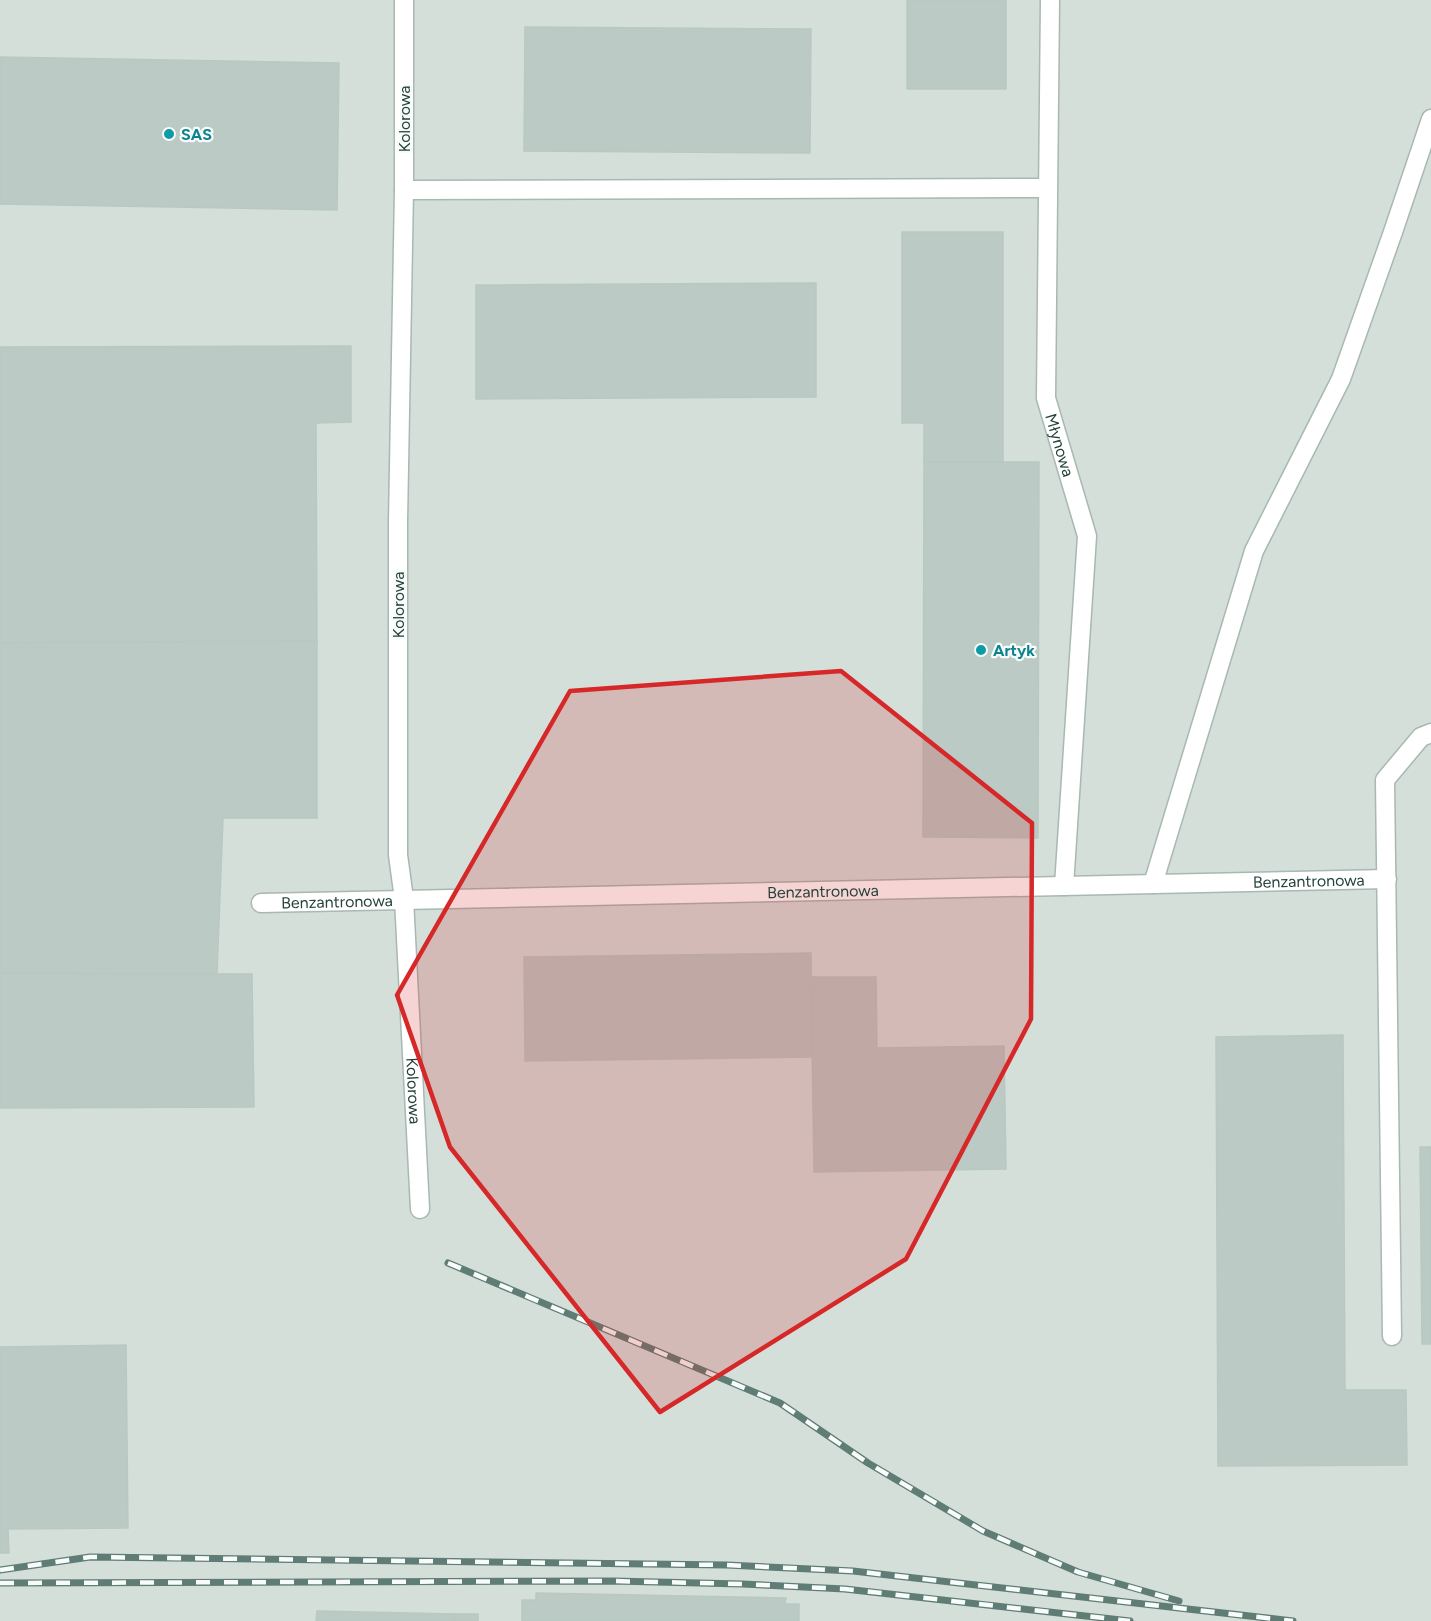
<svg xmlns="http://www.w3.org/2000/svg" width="1431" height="1621" font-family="Figtree,sans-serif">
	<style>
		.built { fill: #d4dfda }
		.building { fill: #bbcac4; stroke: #b8c9c2; stroke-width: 1.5 }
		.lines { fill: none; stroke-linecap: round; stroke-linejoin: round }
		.lane-casing { stroke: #a8b8b2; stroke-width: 21 }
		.street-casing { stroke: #a8b8b2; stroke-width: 21 }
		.lane { stroke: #fff; stroke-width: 18 }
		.street { stroke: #fff; stroke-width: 18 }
		.rail-casing { stroke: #5f7d75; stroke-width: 7 }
		.rail { stroke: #f7fbf9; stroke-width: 4.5; stroke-dasharray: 14; stroke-linecap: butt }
		.marked { fill: #d62828; fill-opacity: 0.2; stroke: #d62828; stroke-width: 4.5; stroke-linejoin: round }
		.culture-dot { fill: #0f9aa8; stroke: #f7fbf9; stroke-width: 2 }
		.labels { text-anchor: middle; stroke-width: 4.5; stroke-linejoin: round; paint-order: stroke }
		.street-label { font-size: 16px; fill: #24423a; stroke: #f7fbf9 }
		.culture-label { font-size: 16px; font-weight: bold; fill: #0d838f; stroke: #f7fbf9; text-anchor: start }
	</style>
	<rect width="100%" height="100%" fill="#e6efeb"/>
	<rect class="built" x="0" y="0" width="1431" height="1621"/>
	<g class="building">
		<rect x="907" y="0" width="99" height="89"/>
		<path d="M525 27 811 29 810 153 524 151Z"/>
		<path d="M0 57 339 63 337 210 0 204Z"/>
		<path d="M902 232H1003V462H924V423H902Z"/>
		<path d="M816 283V397L476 399V285Z"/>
		<path d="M351 346V422L316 423 317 641 0 643V347Z"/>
		<path d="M924 462H1039L1038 838 923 837Z"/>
		<path d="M317 641V818H223L217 974 0 973V643Z"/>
		<path d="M811 953 812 1057 525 1061 524 957Z"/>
		<path d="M0 973 252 974 254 1107 0 1108Z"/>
		<path d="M811 977H876L877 1048 1004 1046 1006 1169 814 1172Z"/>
		<path d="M1343 1035 1345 1390H1406L1407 1465 1218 1466 1216 1037Z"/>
		<path d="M1420 1147H1431V1344H1422Z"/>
		<path d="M126 1345 128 1528 8 1529 9 1553H0V1347Z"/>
		<path d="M536 1593 786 1598 785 1604H799V1621H522V1600H536Z"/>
		<path d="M317 1611 455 1614V1621H316Z"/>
		<rect x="455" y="1614" width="23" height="7"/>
	</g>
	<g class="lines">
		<defs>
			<g id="lane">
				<path id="s1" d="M1050 0 1046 398 1087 536 1064 886"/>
				<path d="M404 190 1047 188"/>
				<path id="s2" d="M404 899 420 1209"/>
				<path id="s3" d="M261 903 1387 879"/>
				<path d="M1392 1336 1385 780 1421 737 1431 733"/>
			</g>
			<g id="street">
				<path d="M404 0V190L398 522V855L404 899"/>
				<path d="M1153 884 1254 551 1341 379 1393 232 1431 119"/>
			</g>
		</defs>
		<use href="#lane" class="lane-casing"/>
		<use href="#street" class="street-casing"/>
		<use href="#lane" class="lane"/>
		<use href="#street" class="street"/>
		<defs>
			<g id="rail">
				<path d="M448 1263 780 1403 868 1463 983 1531 1078 1572 1179 1601"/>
				<path d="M0 1570 90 1557 727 1565 853 1571 1293 1621"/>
				<path d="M0 1583 613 1581 742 1584 845 1589 1130 1621"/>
			</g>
		</defs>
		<use href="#rail" class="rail-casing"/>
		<use href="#rail" class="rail"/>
	</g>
	<path class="marked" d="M841 671 1032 823 1031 1019 906 1259 660 1412 450 1147 397 995 570 691Z"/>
	<g class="culture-dot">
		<circle cx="169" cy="134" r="6"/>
		<circle cx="981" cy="650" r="6"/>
	</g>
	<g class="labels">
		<g class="street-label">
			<text transform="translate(404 119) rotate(-90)" y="6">Kolorowa</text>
			<text dy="6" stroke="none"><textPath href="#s1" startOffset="447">Młynowa</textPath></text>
			<text transform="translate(398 605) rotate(-90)" y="6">Kolorowa</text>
			<text dy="6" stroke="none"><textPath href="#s3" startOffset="1048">Benzantronowa</textPath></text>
			<text dy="6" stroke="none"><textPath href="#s3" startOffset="562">Benzantronowa</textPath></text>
			<text dy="6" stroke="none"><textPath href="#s3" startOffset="76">Benzantronowa</textPath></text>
			<text dy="6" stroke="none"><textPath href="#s2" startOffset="192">Kolorowa</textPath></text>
		</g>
		<g class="culture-label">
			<text x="181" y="140">SAS</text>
			<text x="993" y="656">Artyk</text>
		</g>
	</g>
</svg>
